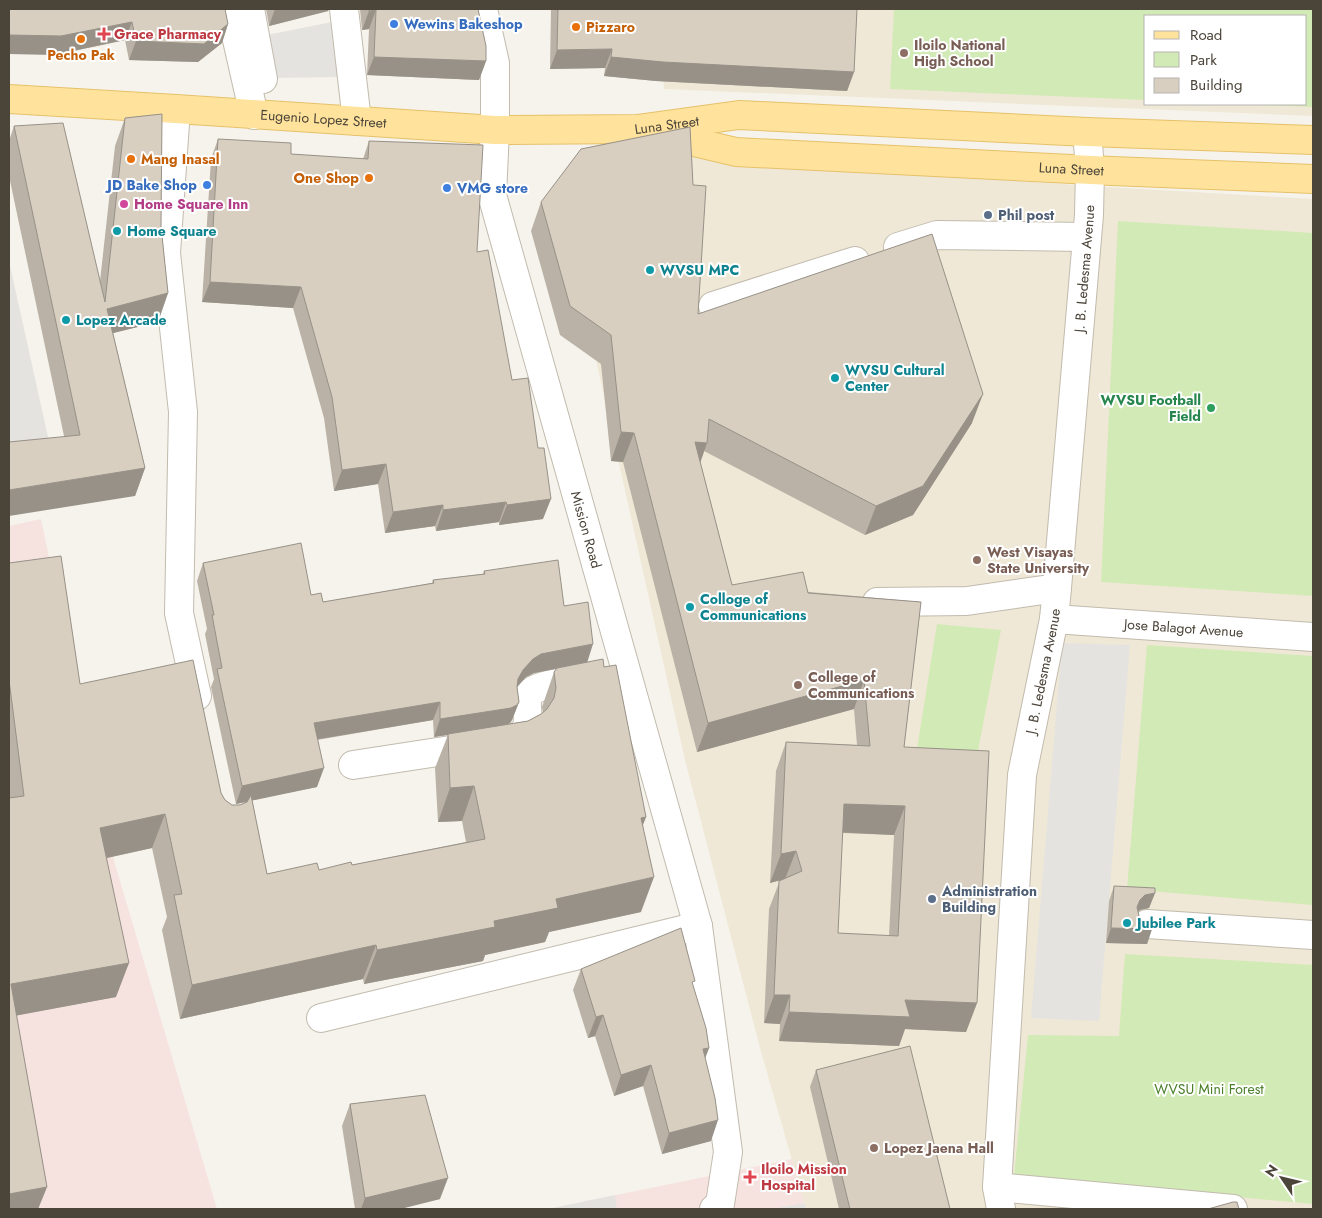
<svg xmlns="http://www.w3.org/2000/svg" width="1322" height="1218" font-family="Jost,sans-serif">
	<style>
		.education { fill: #efe8d6; fill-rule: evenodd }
		.medical { fill: #f6e3e0 }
		.green { fill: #d2eab5 }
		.parking { fill: #e5e3e0 }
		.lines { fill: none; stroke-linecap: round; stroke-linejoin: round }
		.minor-casing { stroke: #c2bbae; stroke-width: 30 }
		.major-casing { stroke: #e6c16a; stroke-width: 30 }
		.minor { stroke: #fff; stroke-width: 28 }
		.major { stroke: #ffe39c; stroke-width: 28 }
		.wall { fill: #bab2a6; fill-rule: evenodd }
		.shaded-wall { fill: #979187 }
		.building { fill: #d8cfc1; stroke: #979187; fill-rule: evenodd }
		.shop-dot { fill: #3f7fe0; stroke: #fff; stroke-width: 2 }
		.food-dot { fill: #e8710a; stroke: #fff; stroke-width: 2 }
		.health-dot { fill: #e0444e; stroke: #fff; stroke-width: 2 }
		.education-dot { fill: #8d6e63; stroke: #fff; stroke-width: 2 }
		.hotel-dot { fill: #d1479c; stroke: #fff; stroke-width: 2 }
		.service-dot { fill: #5c6f8a; stroke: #fff; stroke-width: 2 }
		.culture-dot { fill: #0f9aa8; stroke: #fff; stroke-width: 2 }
		.leisure-dot { fill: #2e9e5b; stroke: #fff; stroke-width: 2 }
		.labels { text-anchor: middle; stroke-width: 4; stroke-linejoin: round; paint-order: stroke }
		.shop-label { font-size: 14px; font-weight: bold; fill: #366cbe; stroke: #fff; text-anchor: start }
		.food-label { font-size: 14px; font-weight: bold; fill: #c56008; stroke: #fff; text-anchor: start }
		.health-label { font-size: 14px; font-weight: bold; fill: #be3a42; stroke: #fff; text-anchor: start }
		.education-label { font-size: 14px; font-weight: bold; fill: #785e54; stroke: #fff; text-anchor: start }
		.street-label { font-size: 14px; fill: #4b4439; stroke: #fff }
		.hotel-label { font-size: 14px; font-weight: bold; fill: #b23c85; stroke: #fff; text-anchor: start }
		.service-label { font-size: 14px; font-weight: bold; fill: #4e5e75; stroke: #fff; text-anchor: start }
		.culture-label { font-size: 14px; font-weight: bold; fill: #0d838f; stroke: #fff; text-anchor: start }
		.leisure-label { font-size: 14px; font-weight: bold; fill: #27864d; stroke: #fff; text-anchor: end }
		.park-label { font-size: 14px; fill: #4a7f2a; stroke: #fff }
	</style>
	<rect width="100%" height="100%" fill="#f6f3ec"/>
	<g class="education">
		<path d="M658 9H1313V116L664 89ZM1146 16H1306V104H1146Z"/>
		<path d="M680 156 1089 186 1313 199V1209H806L760 1048 685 760 596 360 580 204Z"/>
	</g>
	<g class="medical">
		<path d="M41 519 110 847 217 1209H9V526Z"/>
		<path d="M792 1159 806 1209H548Z"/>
	</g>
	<g class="green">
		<path d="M894 9H1313V107L1235 104H1306V16H1146V100L890 89Z"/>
		<path d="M1118 221 1313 233V596L1101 582Z"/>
		<path d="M937 624 1001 630 976 761 916 755Z"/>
		<path d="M1147 645 1313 656V905L1127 889Z"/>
		<path d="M1125 954 1313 965V1204L1014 1176 1028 1035 1119 1036Z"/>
	</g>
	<g class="parking">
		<path d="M337 21 343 77 271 78 267 35Z"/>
		<path d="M9 261 52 455 9 460Z"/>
		<path d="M1062 643 1130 645 1099 1021 1031 1018Z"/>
		<path d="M615 1195 617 1209H548Z"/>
		<path d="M805 1203 806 1209H772Z"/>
	</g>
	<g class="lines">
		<defs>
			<g id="minor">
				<path d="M230 9 254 115"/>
				<path d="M250 9 263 79"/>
				<path d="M344 9 357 121"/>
				<path id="s1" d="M483 9 495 63V130L492 195 698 926 728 1152 720 1204 714 1209"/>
				<path d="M176 109 166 253 183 412 179 613 197 696"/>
				<path d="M898 247 937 235 1086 237"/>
				<path d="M713 306 855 261"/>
				<path d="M877 602 967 601 1057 588"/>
				<path id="s2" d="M1054 619 1313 637"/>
				<path d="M353 765 509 741C517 737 524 734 527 726 531 714 519 695 538 688 553 682 570 682 585 679"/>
				<path d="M1147 924 1313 935"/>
				<path d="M321 1018 698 926"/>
				<path d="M997 1187 1233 1209"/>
				<path id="s3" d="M1001 1209 997 1187 1022 775 1054 619 1057 588 1089 215 1090 169 1087 132"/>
			</g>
			<g id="major">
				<path id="s4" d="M9 99 176 109 495 130 637 129 739 115 1087 132 1313 140"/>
				<path id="s5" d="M656 133 736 152 1112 171 1313 179"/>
			</g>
		</defs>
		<use href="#minor" class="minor-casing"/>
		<use href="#major" class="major-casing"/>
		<use href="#minor" class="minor"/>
		<use href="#major" class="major"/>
	</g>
	<g class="wall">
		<path d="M9 9 228 24 222 43 198 62 129 60 125 40 54 55Z"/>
		<path d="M266 9H329L328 11 269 26Z"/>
		<path d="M360 9H478L486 61 479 80 367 75 369 29 362 30Z"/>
		<path d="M551 9H857L854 72 847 91 656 81 604 76 605 68 550 69Z"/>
		<path d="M125 118 161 226 168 293 158 322 113 333 145 468 135 496 64 436 9 176V141L14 126 100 281 115 146Z"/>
		<path d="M218 139 291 154 363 159 369 141 477 252 512 380 543 519 499 525V522L436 531 435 526 385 533 378 484 334 491 324 418 293 308 202 302 211 159Z"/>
		<path d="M541 202 698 314 972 423 913 515 865 535 704 451 700 462 732 585 921 602 904 747 977 1003 966 1032 905 1029 899 1046 779 1041 780 1024 764 1023 769 909 780 880 770 883 776 771 786 742 857 745 854 709 697 752 623 462 611 461 601 364 560 335 531 231ZM842 833 894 835 889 936 838 933Z"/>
		<path d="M9 563 80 684 221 793 225 800 232 805H240L246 802 236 804 211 687 214 679 205 634 207 629 197 581 203 563 311 595 323 602 432 583 433 580 483 574 484 571 564 606 587 662 604 667 646 817 642 826 641 912 549 932 545 942 485 955 483 961 364 984 363 979 180 1019 162 930 167 917 152 848 107 858 116 997 16 1015 47 1187 38 1209H9ZM557 668 554 672 542 707 543 713 528 721 508 724 510 723 512 720 519 702 517 687 526 677 534 673ZM433 720 434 737 448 735 435 768 438 822 462 821 466 842 352 865 319 870 267 874 252 800 317 787V740Z"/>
		<path d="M1114 886 1155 893 1149 908 1140 910 1138 912 1139 916 1152 929 1147 944 1106 943 1109 901Z"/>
		<path d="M581 969 693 986 709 1048 705 1058 711 1141 662 1154 643 1086 614 1096 595 1036 588 1038 573 990Z"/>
		<path d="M816 1070 950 1209H839L810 1087Z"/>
		<path d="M350 1104 440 1199 400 1209H355L342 1126Z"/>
	</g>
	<g class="shaded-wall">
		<path d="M275 9H329L328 11 269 26Z"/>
		<path d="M376 10 369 29 362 30 369 11Z"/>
		<path d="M132 22 125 40 54 55 9 54V35Z"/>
		<path d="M228 24 222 43 198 62 129 60 136 41Z"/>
		<path d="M612 49 605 68 550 69 557 50Z"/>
		<path d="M374 57 486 61 479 80 367 75Z"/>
		<path d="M611 57 854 72 847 91 656 81 604 76Z"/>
		<path d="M210 282 301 287 293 308 202 302Z"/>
		<path d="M168 293 158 322 97 337 107 309Z"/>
		<path d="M983 394 972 423 913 515 865 535 876 506Z"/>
		<path d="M621 432 634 433 623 462 611 461Z"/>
		<path d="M695 442 707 443 697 472Z"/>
		<path d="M386 464 378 484 334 491 342 470Z"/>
		<path d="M145 468 135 496 9 516V490Z"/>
		<path d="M551 499 543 519 499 525 507 505Z"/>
		<path d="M506 502 499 522 436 531 443 510Z"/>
		<path d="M443 505 435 526 385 533 393 512Z"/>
		<path d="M593 644 587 663 534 673 526 677 516 688 518 679 523 670 533 659 541 654Z"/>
		<path d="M864 680 854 709 697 752 708 723Z"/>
		<path d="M440 702 433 720 307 741 314 723Z"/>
		<path d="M519 702 512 720 510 723 504 726 434 737 440 719Z"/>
		<path d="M324 768 317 787 236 804 242 786Z"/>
		<path d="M474 786 462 821 438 822 450 788Z"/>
		<path d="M844 804 905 806 894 835 833 832Z"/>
		<path d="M165 814 152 848 88 862 100 828Z"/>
		<path d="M646 817 633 851 641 818Z"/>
		<path d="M796 851 785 879 770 883 781 854Z"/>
		<path d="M654 877 641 912 549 932 545 942 485 955 483 961 364 984 377 950 556 899Z"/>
		<path d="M1155 893 1149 908 1140 910 1134 915 1140 900 1145 895Z"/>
		<path d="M1111 928 1152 929 1147 944 1106 943Z"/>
		<path d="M376 945 363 979 180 1019 192 985Z"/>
		<path d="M129 963 116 997 9 1017 11 984Z"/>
		<path d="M774 995H790L780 1024 764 1023Z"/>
		<path d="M905 1000 977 1003 966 1032 905 1029 899 1046 779 1041 789 1012Z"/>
		<path d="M603 1015 595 1036 588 1038 596 1017Z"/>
		<path d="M709 1048 701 1069 703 1049Z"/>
		<path d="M651 1065 643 1086 614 1096 621 1075Z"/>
		<path d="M718 1120 711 1141 662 1154 669 1133Z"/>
		<path d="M448 1178 440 1199 400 1209H361L365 1198Z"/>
		<path d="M47 1187 38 1209H9V1194Z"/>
	</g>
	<g class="building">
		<path d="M9 9H225L228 24 204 44 136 41 132 22 61 36 9 35Z"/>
		<path d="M369 9H478L486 46V61L374 57 376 10 369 11Z"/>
		<path d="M558 9H857L854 72 663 62 611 57 612 49 557 50Z"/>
		<path d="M162 114 161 226 168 293 107 309 145 468 9 490V442L80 435 14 126 63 123 105 302 125 118Z"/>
		<path d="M690 127 693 185 706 186 698 314 932 234 983 394 923 486 876 506 709 419 707 443 695 442 732 585 803 572 808 593 921 602 904 747 989 751 977 1003 905 1000 910 1017 789 1012 790 995H774L779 881 802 871 796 851 781 854 786 742 870 746 864 680 708 723 634 433 621 432 611 335 570 306 541 202 581 149ZM844 804 905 806 898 936 838 933Z"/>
		<path d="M218 139 291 143V154L368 159 369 141 483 145 477 252 488 250 512 380 528 378 538 448H544L551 499 507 505 506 502 443 510V505L393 512 386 464 342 470 332 397 301 287 210 282Z"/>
		<path d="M301 543 311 595 321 593 323 602 434 583 433 580 485 574 484 571 558 560 564 606 588 602 593 644 541 654 533 659 523 670 518 679 517 687 519 702 517 705 511 708 440 719V702L314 723 324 768 242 786 217 669 222 668 212 615H214L203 563Z"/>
		<path d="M61 556 80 684 193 660 221 793 225 800 232 805H240L247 802 251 795 267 874 317 863 319 870 351 862 352 865 485 839 474 786 450 788 448 734 528 721 541 714 547 709 554 698 556 688 554 672 557 668 603 659 604 667 616 665 646 817 641 818 654 877 556 899 558 908 494 921 495 927 377 950 376 945 192 985 174 895 182 894 165 814 100 828 129 963 11 984 47 1187 9 1194V798L24 796 9 680V563Z"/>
		<path d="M1114 886 1155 888V893L1145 895 1140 900 1137 907 1139 916 1144 922 1152 925V929L1111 928Z"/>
		<path d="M681 928 695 981 692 982 706 1028 709 1048 703 1049 715 1098 718 1120 669 1133 651 1065 621 1075 603 1015 596 1017 581 969Z"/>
		<path d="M910 1046 950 1209H850L816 1070Z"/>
		<path d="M425 1095 448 1178 365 1198 350 1104Z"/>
		<path d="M1233 1202H1237L1239 1209H1208Z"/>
	</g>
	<g class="shop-dot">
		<circle cx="394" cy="24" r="5"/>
		<circle cx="207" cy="185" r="5"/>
		<circle cx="447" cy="188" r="5"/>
	</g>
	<g class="food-dot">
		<circle cx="576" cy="27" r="5"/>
		<circle cx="81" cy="39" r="5"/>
		<circle cx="131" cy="159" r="5"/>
		<circle cx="369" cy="178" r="5"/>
	</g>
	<g class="health-dot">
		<path d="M101.5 26.5h5v5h5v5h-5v5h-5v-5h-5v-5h5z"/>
		<path d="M747.5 1169.5h5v5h5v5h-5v5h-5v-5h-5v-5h5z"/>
	</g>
	<g class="education-dot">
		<circle cx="904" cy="53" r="5"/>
		<circle cx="977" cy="560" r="5"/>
		<circle cx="798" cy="685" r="5"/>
		<circle cx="874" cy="1148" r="5"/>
	</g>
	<circle class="hotel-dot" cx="124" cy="204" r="5"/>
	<g class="service-dot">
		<circle cx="988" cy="215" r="5"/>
		<circle cx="932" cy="899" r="5"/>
	</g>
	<g class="culture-dot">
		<circle cx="117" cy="231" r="5"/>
		<circle cx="650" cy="270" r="5"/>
		<circle cx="66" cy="320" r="5"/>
		<circle cx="835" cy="378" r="5"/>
		<circle cx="690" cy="607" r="5"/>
		<circle cx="1127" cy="923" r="5"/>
	</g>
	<circle class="leisure-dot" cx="1211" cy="408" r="5"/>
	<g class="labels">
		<g class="shop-label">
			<text x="404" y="29">Wewins Bakeshop</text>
			<text x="197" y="190" text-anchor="end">JD Bake Shop</text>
			<text x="457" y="193">VMG store</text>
		</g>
		<g class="food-label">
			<text x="586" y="32">Pizzaro</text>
			<text x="81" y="60" text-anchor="middle">Pecho Pak</text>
			<text x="141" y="164">Mang Inasal</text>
			<text x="359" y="183" text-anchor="end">One Shop</text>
		</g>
		<g class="health-label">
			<text x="114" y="39">Grace Pharmacy</text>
			<text x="761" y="1174">Iloilo Mission<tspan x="761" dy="16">Hospital</tspan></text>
		</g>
		<g class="education-label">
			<text x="914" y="50">Iloilo National<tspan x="914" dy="16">High School</tspan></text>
			<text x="987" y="557">West Visayas<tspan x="987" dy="16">State University</tspan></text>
			<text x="808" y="682">College of<tspan x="808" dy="16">Communications</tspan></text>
			<text x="884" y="1153">Lopez Jaena Hall</text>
		</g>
		<g class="street-label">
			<text dy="5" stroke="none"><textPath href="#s4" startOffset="315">Eugenio Lopez Street</textPath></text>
			<text dy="5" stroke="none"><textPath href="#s4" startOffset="659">Luna Street</textPath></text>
			<text dy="5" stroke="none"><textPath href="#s5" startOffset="418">Luna Street</textPath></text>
			<text dy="5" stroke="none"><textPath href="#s3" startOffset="946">J. B. Ledesma Avenue</textPath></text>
			<text dy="5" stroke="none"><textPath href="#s1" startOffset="535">Mission Road</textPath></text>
			<text dy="5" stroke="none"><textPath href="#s2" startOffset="130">Jose Balagot Avenue</textPath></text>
			<text dy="5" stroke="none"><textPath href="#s3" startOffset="541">J. B. Ledesma Avenue</textPath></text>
		</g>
		<g class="hotel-label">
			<text x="134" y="209">Home Square Inn</text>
		</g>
		<g class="service-label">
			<text x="998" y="220">Phil post</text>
			<text x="942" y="896">Administration<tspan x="942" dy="16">Building</tspan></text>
		</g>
		<g class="culture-label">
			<text x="127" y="236">Home Square</text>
			<text x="660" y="275">WVSU MPC</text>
			<text x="76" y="325">Lopez Arcade</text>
			<text x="845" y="375">WVSU Cultural<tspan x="845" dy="16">Center</tspan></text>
			<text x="700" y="604">Colloge of<tspan x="700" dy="16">Communications</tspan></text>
			<text x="1137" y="928">Jubilee Park</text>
		</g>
		<g class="leisure-label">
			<text x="1201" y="405">WVSU Football<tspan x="1201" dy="16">Field</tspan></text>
		</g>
		<g class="park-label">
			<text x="1209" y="1094">WVSU Mini Forest</text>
		</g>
	</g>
	<rect width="1322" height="1218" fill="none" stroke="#4b4439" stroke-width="20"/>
	<rect x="1144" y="15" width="162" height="90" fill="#ffffff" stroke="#b7b4b0"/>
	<rect x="1154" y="31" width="25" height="8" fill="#ffe39c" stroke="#b7b4b0"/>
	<text x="1190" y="40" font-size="15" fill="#4b4439">Road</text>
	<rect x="1154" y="52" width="25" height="15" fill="#d2eab5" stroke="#b7b4b0"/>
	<text x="1190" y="65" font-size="15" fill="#4b4439">Park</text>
	<rect x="1154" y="78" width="25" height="15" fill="#d8cfc1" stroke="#b7b4b0"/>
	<text x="1190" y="90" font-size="15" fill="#4b4439">Building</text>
	<g transform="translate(1282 1178) rotate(305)" stroke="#ffffff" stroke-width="4" paint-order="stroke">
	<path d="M0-4L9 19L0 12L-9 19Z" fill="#4b4439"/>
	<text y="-8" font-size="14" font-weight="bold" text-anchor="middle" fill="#4b4439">N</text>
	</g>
</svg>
